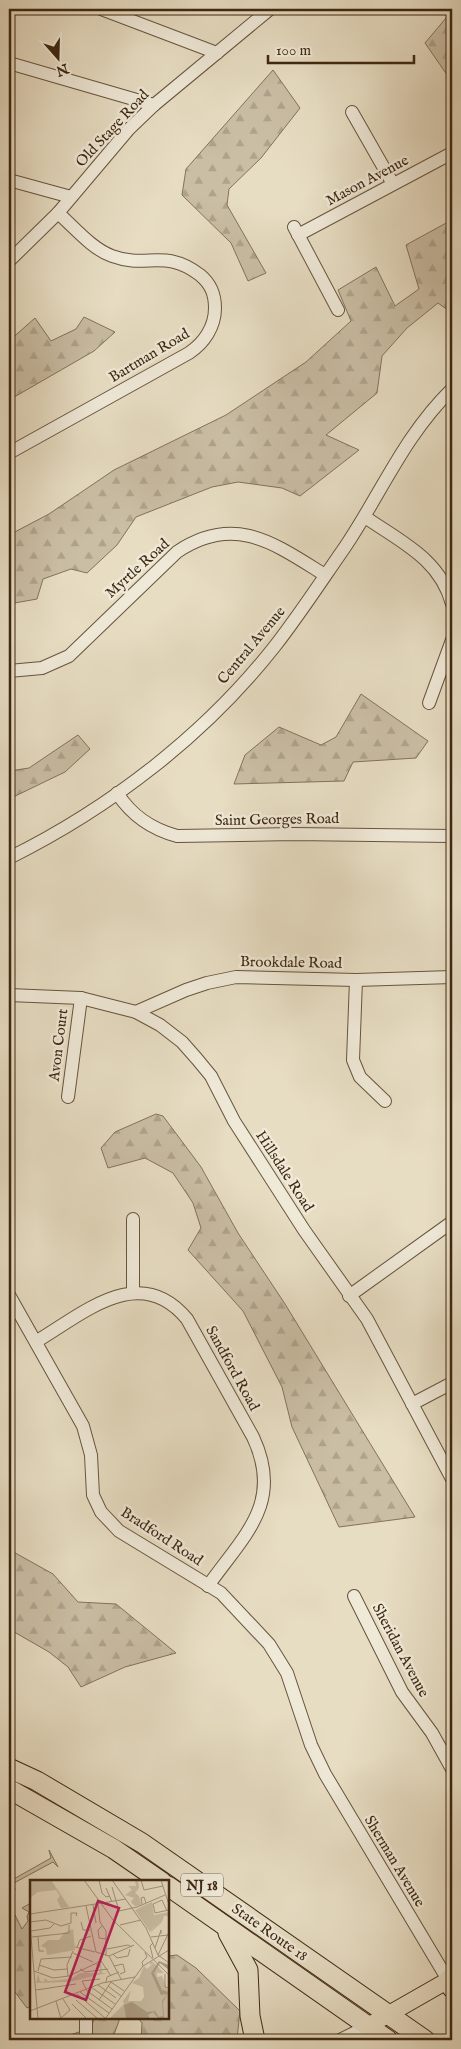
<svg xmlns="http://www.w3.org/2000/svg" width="461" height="2049" font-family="'IM FELL English',serif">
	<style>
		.green { fill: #cabea5; stroke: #84725a }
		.forest { fill: url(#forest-firs); stroke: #84725a }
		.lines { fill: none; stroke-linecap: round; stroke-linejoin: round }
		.minor-casing { stroke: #68543d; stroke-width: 14 }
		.major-casing { stroke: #3e2710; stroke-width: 18 }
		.highway-casing { stroke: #3e2710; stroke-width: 21 }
		.minor { stroke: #efe9d8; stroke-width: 12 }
		.major { stroke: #e7ddc3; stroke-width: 16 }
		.highway { stroke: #e7ddc3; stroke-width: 19 }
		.labels { text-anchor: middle; stroke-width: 5; stroke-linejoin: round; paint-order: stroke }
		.shield { fill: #efe9d8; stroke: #73614c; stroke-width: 1 }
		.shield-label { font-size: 14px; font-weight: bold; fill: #3e2710 }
		.street-label { font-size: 15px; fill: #3e2710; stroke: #efe9d8 }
		.inset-road { fill: none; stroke: #a3947b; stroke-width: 1 }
		.view { fill: #c2185b; fill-opacity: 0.15; stroke: #c2185b; stroke-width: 2.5 }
		.inset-edge { fill: none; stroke: #3e2710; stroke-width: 2.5 }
	</style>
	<defs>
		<pattern id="forest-firs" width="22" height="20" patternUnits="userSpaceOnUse" patternTransform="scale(1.25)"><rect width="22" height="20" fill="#cabea5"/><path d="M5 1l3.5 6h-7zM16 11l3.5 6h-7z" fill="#afa38d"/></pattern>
	</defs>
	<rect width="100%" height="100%" fill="#e7ddc3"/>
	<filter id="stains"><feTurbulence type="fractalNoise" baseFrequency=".004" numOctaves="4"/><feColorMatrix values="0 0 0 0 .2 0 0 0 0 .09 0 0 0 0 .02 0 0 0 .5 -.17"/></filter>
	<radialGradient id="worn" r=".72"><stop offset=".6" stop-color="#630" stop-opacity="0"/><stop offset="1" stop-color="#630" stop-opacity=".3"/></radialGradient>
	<path class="green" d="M49 1850 58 1867 53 1862 14 1883 15 1890 9 1875 12 1880 51 1858Z"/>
	<g class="forest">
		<path d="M452 16V82L425 43 446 18Z"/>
		<path d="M273 70 300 108 261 158 229 189 227 205 266 273 248 281 231 243 182 195 186 169Z"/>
		<path d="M448 222 452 227V313L438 303 407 328 382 356 377 393 326 435 359 450 300 496 282 488 238 482 212 487 136 517 117 545 87 573 71 569 43 579 37 599 9 604V535L49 514 114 470 226 415 306 362 351 321 338 290 376 267 395 306 419 289 406 245Z"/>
		<path d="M84 317 115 332 94 351 9 400V341L35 318 51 341 76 329Z"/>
		<path d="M361 694 428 741 416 758 353 762 344 781 234 784 245 755 279 727 321 745 336 737Z"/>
		<path d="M78 735 90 749 65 772 9 799V771L29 768Z"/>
		<path d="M156 1114 163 1116 201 1167 238 1233 285 1304 415 1517 339 1527 292 1427 282 1387 243 1311 188 1250 201 1228 193 1203 173 1173 145 1158 108 1168 101 1148 115 1132Z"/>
		<path d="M10 1550 53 1574 78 1602 116 1604 176 1653 125 1667 81 1687 68 1667 49 1652 9 1629Z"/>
		<path d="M31 1903V2006L27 2008 9 1984V1911L14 1913 22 1929 28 1921 27 1916 29 1912 22 1908Z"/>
		<path d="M177 1955 196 1968 240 2011 237 2039 141 2040 142 2023 138 2018H168V1956Z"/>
		<path d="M95 2018H120L112 2040H56L90 2028Z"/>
	</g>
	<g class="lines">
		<defs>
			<g id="minor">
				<path d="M101 9 217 53"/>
				<path d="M9 63 154 105"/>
				<path d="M352 112 393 184"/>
				<path d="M9 180 71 197"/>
				<path d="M294 227 338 310"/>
				<path d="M298 235 452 153"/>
				<path d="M9 261 58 213 129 129 154 105 270 9"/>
				<path d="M9 453 189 353C204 343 215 327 215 308 215 294 211 284 200 275 165 248 147 269 112 256 92 249 74 227 58 213"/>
				<path d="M365 517C401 542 440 559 452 604"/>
				<path d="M9 671 42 668 69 656 177 552C235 513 275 544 325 575"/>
				<path d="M429 703 452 640"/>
				<path d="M117 793C132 816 151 829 177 836L293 834 452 836"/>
				<path d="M9 858C110 808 205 735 275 646 300 614 322 580 345 547 382 492 404 436 452 389"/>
				<path d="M356 980 353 1060 360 1077 385 1101"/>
				<path d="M9 995 81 998 136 1012 160 1025 182 1042 197 1059 211 1076 234 1121 304 1230 367 1319 452 1479"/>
				<path d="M136 1012 186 990 207 983 236 977 356 980 452 977"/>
				<path d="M68 1097 81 998"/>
				<path d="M133 1219V1292"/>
				<path d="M9 1295 83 1426 91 1455 93 1495 101 1512 119 1531 221 1593 269 1644 287 1673 311 1745 325 1774 448 1980"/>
				<path d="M349 1296 452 1222"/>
				<path d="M37 1341C84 1313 140 1262 187 1319L253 1437C284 1503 244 1535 208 1586"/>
				<path d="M412 1404 452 1383"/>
				<path d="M354 1596 402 1692 432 1733 452 1769"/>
				<path d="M86 2040V2018"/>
				<path d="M340 2040 368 2026"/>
			</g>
			<path id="major" d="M368 2026 452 1978"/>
			<g id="highway">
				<path d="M9 1768 37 1781 142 1843 425 2040"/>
				<path d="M9 1789 114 1849 162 1882"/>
				<path d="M168 1886 388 2040"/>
				<path d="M228 1933 248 1970 250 2016 255 2040"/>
				<path d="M448 1980 452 1988"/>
			</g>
		</defs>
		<use href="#minor" class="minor-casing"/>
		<use href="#major" class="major-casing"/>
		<use href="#highway" class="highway-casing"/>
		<use href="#minor" class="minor"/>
		<use href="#major" class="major"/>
		<use href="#highway" class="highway"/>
	</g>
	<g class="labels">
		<rect class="shield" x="181" y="1873.5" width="42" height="23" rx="4"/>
		<g class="shield-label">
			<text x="202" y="1890">NJ 18</text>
		</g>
		<g class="street-label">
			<text transform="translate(112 128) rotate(-47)" y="5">Old Stage Road</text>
			<text transform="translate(367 180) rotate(-28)" y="5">Mason Avenue</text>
			<text transform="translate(149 355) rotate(-31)" y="5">Bartman Road</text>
			<text transform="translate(137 568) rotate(-42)" y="5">Myrtle Road</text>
			<text transform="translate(251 645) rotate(-50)" y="5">Central Avenue</text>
			<text transform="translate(277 819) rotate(-1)" y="5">Saint Georges Road</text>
			<text transform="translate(291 962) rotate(1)" y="5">Brookdale Road</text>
			<text transform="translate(58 1045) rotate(-83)" y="5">Avon Court</text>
			<text transform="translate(285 1171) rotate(57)" y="5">Hillsdale Road</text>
			<text transform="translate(233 1368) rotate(61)" y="5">Sandford Road</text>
			<text transform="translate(162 1536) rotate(33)" y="5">Bradford Road</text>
			<text transform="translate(401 1650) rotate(62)" y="5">Sheridan Avenue</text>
			<text transform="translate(395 1861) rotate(59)" y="5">Sherman Avenue</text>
			<text transform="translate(270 1932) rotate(35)" y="5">State Route 18</text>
		</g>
	</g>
	<g transform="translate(30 1880)">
		<rect width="139" height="139" fill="#e7ddc3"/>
		<path d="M105 0H108L109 8 105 13 109 16 116 14 109 16 111 25 105 26 101 22 104 18 95 15 102 10 98 6H106ZM122 22 124 35 139 32V36H134L132 42 120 53 125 45 116 38V26L106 29ZM120 82H123L134 93H127V97L132 96 139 113V139H120L95 126 96 139H79L94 124 93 121 101 110 98 121H111L114 117 113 107 102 103 109 98 114 86 117 89 124 83 120 85ZM65 84H71L72 93H77L39 102 6 103 8 94 10 101 14 102 15 98 18 101 29 100 43 98 50 93H69L71 89Z" fill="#cabea5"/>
		<path d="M116 26 118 27 116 38H124L125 45 120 52 105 30Z" fill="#cabea5"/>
		<path d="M0 0H21L39 27 31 28 27 20 30 16 26 10 8 12 0 18ZM43 49 45 70 17 75 16 68 11 66 18 60H29L34 53Z" fill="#cabea5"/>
		<path d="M129 81 139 85V90L130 83 124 93 132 110 136 111 138 113 133 122 134 138 129 139 123 132 118 135 120 139H96L94 125 102 122 117 132 125 131 129 137 133 136 132 121 137 114 131 115 121 93Z" fill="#ae9f86"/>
		<path class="inset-road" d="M54 0 83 40 139 95M69 0 72 13 76 17 80 16M82 0 116 48 128 75 139 83M111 0 114 10 133 6M131 0 139 25M82 7 89 31 107 27 135 15M76 8 82 22M72 23 96 19M68 24 70 42 76 51V76M112 24 111 18 114 17 116 23M63 25 66 43M56 26 66 72 79 76 104 65M137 31 132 20 123 24 125 33 139 30M0 34 72 23M0 42 16 40 31 46 41 43V33H47L46 36M51 42 53 50H60M0 45 8 139M90 45 111 40M72 46 68 50 69 58 76 59M1 51 20 48 24 44M2 57 39 53V45M8 57 9 71H14M121 57 138 55M45 67 65 72M47 67 50 60 61 56M125 68 131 50V54M77 69 98 65 102 67M43 73 63 82M83 74 87 78 98 76 100 69M128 75 139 52M79 76 91 99M123 78 120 66 123 63M9 85 24 90 37 89M84 86 93 84 95 92 90 94M113 86 112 82 117 77 115 72M50 89 55 92 78 89M4 91 23 98 39 96 71 81 81 96M8 91 11 79 42 77M135 94V107L139 108M38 96 37 85 43 71M76 102 77 97 89 92M81 102 94 111M68 105 86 118M78 106 91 116M61 107 85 124M56 109 52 101 70 99M6 110 46 104M56 110 82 129M50 112 79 133M47 114 75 138M46 120 68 139M69 120 81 102M26 121 31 139M42 124 57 139M0 131 72 103 105 97M31 138 40 130 33 119M75 139 113 86 139 70"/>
		<path class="view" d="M68 21 89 28 56 120 35 112Z"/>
		<rect width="139" height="139" class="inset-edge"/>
	</g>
	<rect width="461" height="2049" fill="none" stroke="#e7ddc3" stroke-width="30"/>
	<rect x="10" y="10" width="441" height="2029" fill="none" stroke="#3e2710" stroke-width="2.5"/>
	<rect x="15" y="15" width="431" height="2019" fill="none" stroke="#3e2710"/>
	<g transform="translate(58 58) rotate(160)" stroke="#efe9d8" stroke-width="4" paint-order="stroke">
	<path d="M0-4L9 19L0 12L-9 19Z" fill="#3e2710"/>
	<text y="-8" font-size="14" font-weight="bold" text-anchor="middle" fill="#3e2710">N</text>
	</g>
	<path d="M268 55v8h146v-8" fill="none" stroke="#3e2710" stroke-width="2.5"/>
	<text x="276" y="55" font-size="15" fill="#3e2710" stroke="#efe9d8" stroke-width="4" paint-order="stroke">100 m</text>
	<rect width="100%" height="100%" filter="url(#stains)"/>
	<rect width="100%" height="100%" fill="url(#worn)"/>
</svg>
